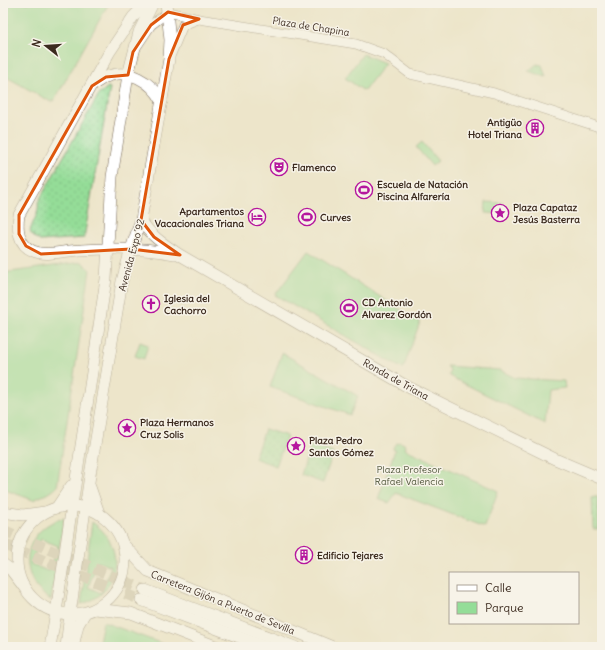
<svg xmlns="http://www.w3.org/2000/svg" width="605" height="650" font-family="Delius,sans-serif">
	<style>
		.green { fill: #94dd98; stroke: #68845b; fill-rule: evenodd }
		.garden { fill: url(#garden-dots); stroke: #68845b }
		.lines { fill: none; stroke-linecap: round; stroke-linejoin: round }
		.primary-tunnel { stroke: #c9c0a8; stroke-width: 11; stroke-dasharray: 11 5.5; stroke-linecap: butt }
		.secondary-casing { stroke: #796b5a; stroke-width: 10 }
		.primary-casing { stroke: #796b5a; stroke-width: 12 }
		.trunk-casing { stroke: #796b5a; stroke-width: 12 }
		.secondary { stroke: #fff; stroke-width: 9 }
		.primary { stroke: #fff; stroke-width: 11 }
		.trunk { stroke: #fff; stroke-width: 11 }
		.marked { fill: none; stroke: #df570d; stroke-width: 3; stroke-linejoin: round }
		.labels { text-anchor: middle; stroke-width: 3; stroke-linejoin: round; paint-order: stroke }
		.street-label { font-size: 10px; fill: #3b2a1e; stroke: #f7f3e8 }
		.poi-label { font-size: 10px; font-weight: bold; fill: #3b2a1e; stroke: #f7f3e8; text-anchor: start }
		.park-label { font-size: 10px; fill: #51573c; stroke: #f7f3e8 }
	</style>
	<defs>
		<pattern id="garden-dots" width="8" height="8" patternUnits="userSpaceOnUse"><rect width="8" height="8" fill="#94dd98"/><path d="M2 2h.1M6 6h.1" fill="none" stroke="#80be83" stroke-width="1.8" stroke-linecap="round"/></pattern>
	</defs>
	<rect width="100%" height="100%" fill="#f7f3e8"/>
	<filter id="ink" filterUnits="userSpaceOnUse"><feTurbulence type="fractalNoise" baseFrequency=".025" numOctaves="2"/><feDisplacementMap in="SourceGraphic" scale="8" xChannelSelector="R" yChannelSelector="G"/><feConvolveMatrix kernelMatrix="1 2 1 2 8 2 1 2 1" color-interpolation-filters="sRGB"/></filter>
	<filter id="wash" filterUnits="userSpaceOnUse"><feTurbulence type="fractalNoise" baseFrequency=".012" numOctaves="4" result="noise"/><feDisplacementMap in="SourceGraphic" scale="16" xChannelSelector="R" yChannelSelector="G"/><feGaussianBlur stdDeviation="0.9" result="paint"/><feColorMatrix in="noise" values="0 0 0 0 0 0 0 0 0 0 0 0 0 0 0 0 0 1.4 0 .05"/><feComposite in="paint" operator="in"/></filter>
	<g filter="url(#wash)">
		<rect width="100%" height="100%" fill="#ede5ca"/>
		<g class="green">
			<path d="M3 3H109L54 101 51 102 3 75Z"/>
			<path d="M363 54 385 63 364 91 345 78Z"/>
			<path d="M422 142 438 161 432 166 416 147Z"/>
			<path d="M486 202 503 203 502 214 485 213Z"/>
			<path d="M308 251 420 322 403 369 275 295Z"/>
			<path d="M82 262 90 270 57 487 51 492 33 500 3 489V273Z"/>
			<path d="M140 342 148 345 144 359 135 356Z"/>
			<path d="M282 353 358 396 350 415 270 387Z"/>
			<path d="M447 366 500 370 515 378 564 381 565 388 548 390 545 424 449 376 450 370Z"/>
			<path d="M400 442 406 445 405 449 498 491 485 527 396 493 389 503 378 499 395 450 393 449C394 445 395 443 400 442Z"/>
			<path d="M64 518 51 600C15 578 22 528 64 518ZM41 539 58 546 48 571 31 564Z"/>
			<path d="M92 522C126 544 122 594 81 604ZM98 562 111 567 101 593 88 587Z"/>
			<path d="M103 622 171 647H98Z"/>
		</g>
		<g class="garden">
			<path d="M537 64 542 65 546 77 528 71Z"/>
			<path d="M108 87 110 88 84 238 40 241 34 237 30 232C32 221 40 214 38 202L99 94Z"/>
			<path d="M265 429 287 436 276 466 254 458Z"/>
			<path d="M311 445 333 453 323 483 301 475Z"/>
			<path d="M592 497H598L599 529H593Z"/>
		</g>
	</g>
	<g filter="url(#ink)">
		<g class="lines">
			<g class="primary-tunnel">
				<path d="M3 530 145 590"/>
				<path d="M3 544 141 600"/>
			</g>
			<defs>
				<g id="secondary">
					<path d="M137 46 151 25 168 12 199 19 356 44 384 54 410 74 494 93 602 128"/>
					<path d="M171 54 183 25 198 19"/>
				</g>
				<g id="primary">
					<path d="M147 3 133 17 109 53 19 215C17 228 18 245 33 251 47 257 66 250 81 250 113 248 144 248 175 254"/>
					<path d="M92 85C97 83 101 79 106 77 128 67 152 82 162 101"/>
					<path d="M141 220C150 236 165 245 180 255L408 387 555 459 602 479"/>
					<path d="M90 487 99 513"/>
					<path d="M57 507 71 486"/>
					<path d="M3 512 23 515 45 512"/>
					<path d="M3 564 11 570 24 587"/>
					<path d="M145 590 295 647"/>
					<path d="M141 600 265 647"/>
					<path d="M56 612 106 279 112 177 128 75 139 32 153 3"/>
					<path d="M70 614 90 475 122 281 131 249 141 220 169 59 170 40 166 3"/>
				</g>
				<g id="trunk">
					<circle cx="71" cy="560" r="54"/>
					<path d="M124 545 148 571 333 647"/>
					<path d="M95 609 131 613 218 647"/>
					<path d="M50 647 56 612"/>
					<path d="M66 647 70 614"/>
					<path d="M73 647 78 625 85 613"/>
				</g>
			</defs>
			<use href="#secondary" class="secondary-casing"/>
			<use href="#primary" class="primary-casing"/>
			<use href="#trunk" class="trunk-casing"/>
			<use href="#secondary" class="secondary"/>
			<use href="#primary" class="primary"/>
			<use href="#trunk" class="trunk"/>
		</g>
	</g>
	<path d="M0 0H605V650H0ZM168 12 199 19 183 25 169 59 141 220 154 237 180 255 131 249 41 254 26 246 19 234V215L92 86 106 77 128 75 133 52 151 25Z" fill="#ede5ca" fill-opacity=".55" fill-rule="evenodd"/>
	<path class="marked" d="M168 12 199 19 183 25 169 59 141 220 154 237 180 255 131 249 41 254 26 246 19 234V215L92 86 106 77 128 75 133 52 151 25Z"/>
	<defs>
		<symbol id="building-ring" viewBox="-11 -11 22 22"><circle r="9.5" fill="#f7f3e8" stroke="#b5179e" stroke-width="1.5"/><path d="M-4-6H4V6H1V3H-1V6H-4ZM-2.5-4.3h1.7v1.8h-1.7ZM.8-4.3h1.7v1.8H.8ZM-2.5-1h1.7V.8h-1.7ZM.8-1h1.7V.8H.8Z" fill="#b5179e"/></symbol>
		<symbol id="theatre-ring" viewBox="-11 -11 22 22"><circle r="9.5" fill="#f7f3e8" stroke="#b5179e" stroke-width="1.5"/><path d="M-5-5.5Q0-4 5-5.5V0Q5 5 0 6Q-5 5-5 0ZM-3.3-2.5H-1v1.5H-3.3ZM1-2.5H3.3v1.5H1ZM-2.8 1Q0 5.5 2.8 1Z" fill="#b5179e"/></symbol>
		<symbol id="stadium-ring" viewBox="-11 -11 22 22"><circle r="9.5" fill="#f7f3e8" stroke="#b5179e" stroke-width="1.5"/><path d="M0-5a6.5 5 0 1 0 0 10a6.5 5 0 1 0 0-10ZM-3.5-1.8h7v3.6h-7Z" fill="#b5179e"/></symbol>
		<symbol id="sight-ring" viewBox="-11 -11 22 22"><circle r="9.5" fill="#f7f3e8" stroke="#b5179e" stroke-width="1.5"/><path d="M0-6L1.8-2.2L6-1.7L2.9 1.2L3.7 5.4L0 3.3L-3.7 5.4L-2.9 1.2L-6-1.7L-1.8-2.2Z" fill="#b5179e"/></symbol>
		<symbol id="hotel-ring" viewBox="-11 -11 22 22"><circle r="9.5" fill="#f7f3e8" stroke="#b5179e" stroke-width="1.5"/><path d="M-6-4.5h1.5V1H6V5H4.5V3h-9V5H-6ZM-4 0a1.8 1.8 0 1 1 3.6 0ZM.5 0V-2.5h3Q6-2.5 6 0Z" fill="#b5179e"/></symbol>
		<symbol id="church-ring" viewBox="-11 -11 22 22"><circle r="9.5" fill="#f7f3e8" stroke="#b5179e" stroke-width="1.5"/><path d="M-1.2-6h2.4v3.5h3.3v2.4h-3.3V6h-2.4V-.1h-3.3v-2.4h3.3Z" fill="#b5179e"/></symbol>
	</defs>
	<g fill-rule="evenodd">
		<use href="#building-ring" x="525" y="118" width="20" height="20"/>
		<use href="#theatre-ring" x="269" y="157" width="20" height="20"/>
		<use href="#stadium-ring" x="354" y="180" width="20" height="20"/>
		<use href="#sight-ring" x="490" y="203" width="20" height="20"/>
		<use href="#hotel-ring" x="247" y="207" width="20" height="20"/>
		<use href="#stadium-ring" x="297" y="207" width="20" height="20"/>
		<use href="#church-ring" x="141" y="294" width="20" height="20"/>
		<use href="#stadium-ring" x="339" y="298" width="20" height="20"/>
		<use href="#sight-ring" x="117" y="418" width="20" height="20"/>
		<use href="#sight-ring" x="286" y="436" width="20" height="20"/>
		<use href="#building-ring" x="294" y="545" width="20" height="20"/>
	</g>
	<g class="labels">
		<g class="street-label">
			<text transform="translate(311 26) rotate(9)" y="4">Plaza de Chapina</text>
			<text transform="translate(131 255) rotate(-75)" y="4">Avenida Expo´92</text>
			<text transform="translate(396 379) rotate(29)" y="4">Ronda de Triana</text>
			<text transform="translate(223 602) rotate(22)" y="4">Carretera Gijón a Puerto de Sevilla</text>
		</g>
		<g class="poi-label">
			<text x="522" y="126" text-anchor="end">Antigüo<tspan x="522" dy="12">Hotel Triana</tspan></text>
			<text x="292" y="171">Flamenco</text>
			<text x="377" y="188">Escuela de Natación<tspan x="377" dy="12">Piscina Alfarería</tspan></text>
			<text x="513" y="211">Plaza Capataz<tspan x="513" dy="12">Jesús Basterra</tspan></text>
			<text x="244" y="215" text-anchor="end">Apartamentos<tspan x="244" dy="12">Vacacionales Triana</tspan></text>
			<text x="320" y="221">Curves</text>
			<text x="164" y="302">Iglesia del<tspan x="164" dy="12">Cachorro</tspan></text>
			<text x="362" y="306">CD Antonio<tspan x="362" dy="12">Alvarez Gordón</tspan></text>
			<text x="140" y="426">Plaza Hermanos<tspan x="140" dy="12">Cruz Solis</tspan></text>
			<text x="309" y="444">Plaza Pedro<tspan x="309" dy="12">Santos Gómez</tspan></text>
			<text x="317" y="559">Edificio Tejares</text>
		</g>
		<g class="park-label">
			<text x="409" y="473">Plaza Profesor<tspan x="409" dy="12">Rafael Valencia</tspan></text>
		</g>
	</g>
	<rect width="605" height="650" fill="none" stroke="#f7f3e8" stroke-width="16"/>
	<rect x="449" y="572" width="130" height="52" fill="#f7f3e8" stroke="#aca397"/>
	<rect x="457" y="585" width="20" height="6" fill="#ffffff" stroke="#aca397"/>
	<text x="485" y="592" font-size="12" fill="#3b2a1e">Calle</text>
	<rect x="457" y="602" width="20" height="12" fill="#94dd98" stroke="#aca397"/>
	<text x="485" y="612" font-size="12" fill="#3b2a1e">Parque</text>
	<g transform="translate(46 46) rotate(287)" stroke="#f7f3e8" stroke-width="3" paint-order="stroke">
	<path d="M0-3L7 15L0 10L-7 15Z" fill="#3b2a1e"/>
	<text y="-6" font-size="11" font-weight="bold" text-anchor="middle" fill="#3b2a1e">N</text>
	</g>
</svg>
